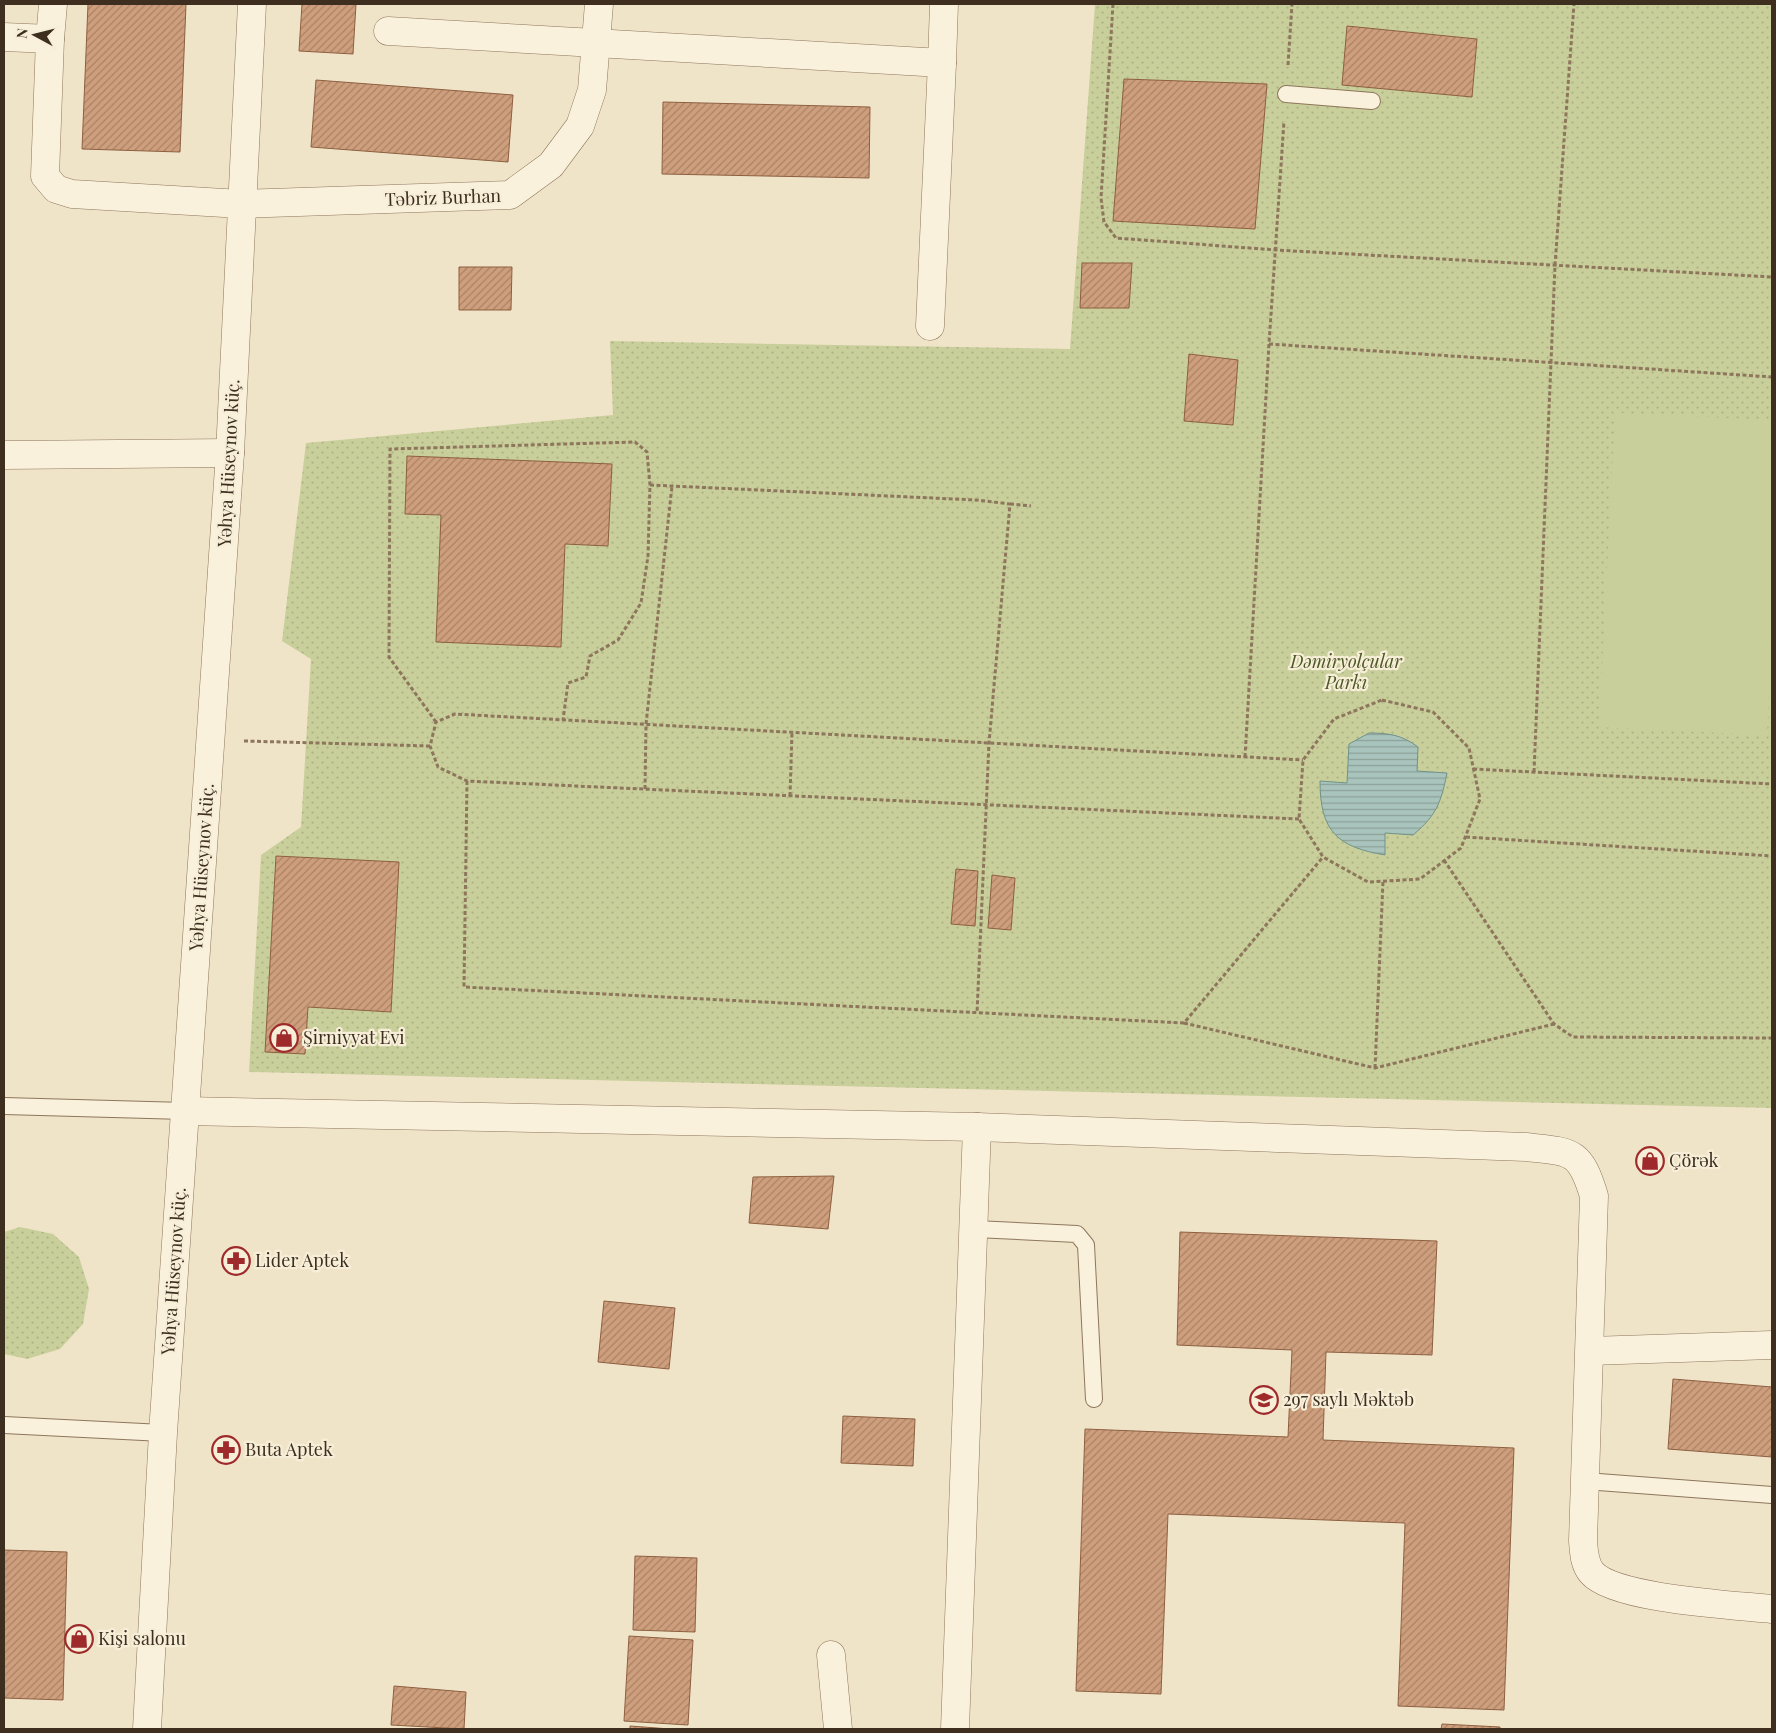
<svg xmlns="http://www.w3.org/2000/svg" width="1776" height="1733" font-family="'Playfair Display',serif">
	<style>
		.grass { fill: url(#grass-dots) }
		.garden { fill: #c9cf9b }
		.water { fill: url(#water-rules); stroke: #6f938a }
		.building { fill: url(#building-hatch); stroke: #8d5f41 }
		.lines { fill: none; stroke-linecap: round; stroke-linejoin: round }
		.service-casing { stroke: #8d765c; stroke-width: 18 }
		.minor-casing { stroke: #8d765c; stroke-width: 29 }
		.tertiary-casing { stroke: #8d765c; stroke-width: 29 }
		.path { stroke: #8d765c; stroke-width: 3; stroke-dasharray: 4 2.5; stroke-linecap: butt }
		.service { stroke: #faf1dc; stroke-width: 16 }
		.minor { stroke: #faf1dc; stroke-width: 28 }
		.tertiary { stroke: #faf1dc; stroke-width: 28 }
		.labels { text-anchor: middle; stroke-width: 4.5; stroke-linejoin: round; paint-order: stroke }
		.street-label { font-size: 18px; fill: #3d2e20; stroke: #f7eed8 }
		.park-label { font-size: 18px; font-style: italic; fill: #4d5a26; stroke: #f7eed8 }
		.poi-label { font-size: 18px; fill: #3d2e20; stroke: #f7eed8; text-anchor: start }
	</style>
	<defs>
		<pattern id="grass-dots" width="8" height="8" patternUnits="userSpaceOnUse" patternTransform="scale(1.25)"><rect width="8" height="8" fill="#c9cf9b"/><path d="M2 2h.1M6 6h.1" fill="none" stroke="#aeb285" stroke-width="1.8" stroke-linecap="round"/></pattern>
		<pattern id="water-rules" width="6" height="5" patternUnits="userSpaceOnUse" patternTransform="scale(1.25)"><rect width="6" height="5" fill="#a9c4bc"/><path d="M0 2.5h6" fill="none" stroke="#8ba098"/></pattern>
		<pattern id="building-hatch" width="6" height="6" patternUnits="userSpaceOnUse" patternTransform="scale(1.25)"><rect width="6" height="6" fill="#cf9f7d"/><path d="M-1 1l2-2M0 6l6-6M5 7l2-2" fill="none" stroke="#a98266"/></pattern>
	</defs>
	<rect width="100%" height="100%" fill="#f0e4c8"/>
	<g class="grass">
		<path d="M1095 4H1772V1108L249 1072 261 855 301 827 311 659 282 641 306 443 613 415 610 341 1070 349Z"/>
		<path d="M20 1227 53 1234 79 1257 89 1289 83 1324 60 1349 27 1359 4 1354V1232Z"/>
	</g>
	<path class="garden" d="M1615 413 1772 420V620L1767 735 1599 727Z"/>
	<path class="water" d="M1369 733C1389 733 1402 735 1418 747L1417 771 1447 773C1441 802 1437 815 1413 835L1385 833V855C1337 847 1320 831 1320 781L1347 783 1349 744Z"/>
	<g class="building">
		<path d="M88 4H186L180 152 82 149Z"/>
		<path d="M302 4H356L353 54 299 51Z"/>
		<path d="M1347 26 1477 39 1472 97 1342 85Z"/>
		<path d="M1124 79 1267 84 1255 229 1113 221Z"/>
		<path d="M316 80 513 95 508 162 311 147Z"/>
		<path d="M663 102 870 107 869 178 662 174Z"/>
		<path d="M1082 263H1132L1129 308H1080Z"/>
		<path d="M459 267H512L511 310H459Z"/>
		<path d="M1189 354 1238 360 1233 425 1184 421Z"/>
		<path d="M407 456 612 464 608 546 565 544 561 647 436 642 441 515 405 514Z"/>
		<path d="M276 856 399 862 391 1012 308 1007 305 1054 265 1052Z"/>
		<path d="M956 869 978 871 975 926 951 924Z"/>
		<path d="M992 875 1015 878 1011 930 988 928Z"/>
		<path d="M834 1176 828 1229 749 1223 753 1177Z"/>
		<path d="M1180 1232 1437 1241 1432 1355 1326 1352 1323 1440 1514 1448 1504 1710 1398 1706 1405 1523 1168 1514 1161 1694 1076 1691 1085 1429 1288 1437 1292 1350 1177 1345Z"/>
		<path d="M604 1301 675 1308 669 1369 598 1362Z"/>
		<path d="M1673 1379 1772 1387V1457L1668 1449Z"/>
		<path d="M843 1416 915 1419 913 1466 841 1463Z"/>
		<path d="M4 1550 67 1552 63 1700 4 1698Z"/>
		<path d="M635 1556 697 1558 695 1632 633 1630Z"/>
		<path d="M629 1636 693 1640 688 1725 624 1721Z"/>
		<path d="M394 1686 466 1692 464 1729 391 1725Z"/>
		<path d="M1442 1724 1500 1727V1729H1441Z"/>
		<path d="M630 1726 670 1729H630Z"/>
	</g>
	<g class="lines">
		<defs>
			<g id="service">
				<path d="M1286 94 1372 101"/>
				<path d="M4 1106 185 1111"/>
				<path d="M975 1229 1077 1234 1086 1245 1094 1399"/>
				<path d="M4 1425 163 1433"/>
				<path d="M1585 1481 1772 1495"/>
			</g>
			<g id="minor">
				<path d="M388 31 942 63 944 4"/>
				<path d="M4 37 50 39 45 176 56 189 72 194 241 204 510 195 551 165 580 126 592 90 599 4"/>
				<path d="M50 39 53 4"/>
				<path d="M930 326 942 63"/>
				<path d="M4 455 230 453"/>
				<path d="M185 1111 977 1127 1526 1147C1571 1152 1580 1149 1594 1196L1583 1541C1584 1552 1584 1564 1592 1573 1615 1599 1734 1605 1772 1609"/>
				<path d="M1590 1351 1772 1345"/>
				<path d="M831 1655 838 1729"/>
				<path d="M955 1729 977 1127"/>
			</g>
			<path id="tertiary" d="M147 1729 163 1433 230 453 252 4"/>
		</defs>
		<use href="#service" class="service-casing"/>
		<use href="#minor" class="minor-casing"/>
		<use href="#tertiary" class="tertiary-casing"/>
		<g class="path">
			<path d="M1113 4 1101 198 1104 222 1116 238 1276 250 1772 277"/>
			<path d="M1288 65 1292 4"/>
			<path d="M1269 344 1772 377"/>
			<path d="M650 485 976 500 1010 504 989 743 977 1013"/>
			<path d="M1010 504 1031 506"/>
			<path d="M1382 700 1433 712 1469 748 1480 799 1461 848 1420 879 1368 882 1323 857 1299 819 1303 760 1334 719Z"/>
			<path d="M436 722 389 657 390 449 635 442 647 452 650 485 648 556 641 603 618 640 590 656 586 677 568 683 563 720"/>
			<path d="M244 741 430 746"/>
			<path d="M1245 757 1269 344 1284 121"/>
			<path d="M1473 769 1772 784"/>
			<path d="M1534 772 1555 265 1574 4"/>
			<path d="M467 781 464 987 1184 1023 1323 857"/>
			<path d="M645 789 646 724 672 486"/>
			<path d="M790 796 792 732"/>
			<path d="M1299 819 467 781 438 767 430 746 436 722 455 714 1303 760"/>
			<path d="M1466 837 1772 856"/>
			<path d="M1444 860 1554 1024 1573 1037 1772 1038"/>
			<path d="M1184 1023 1375 1068 1554 1024"/>
			<path d="M1375 1068 1383 881"/>
		</g>
		<use href="#service" class="service"/>
		<use href="#minor" class="minor"/>
		<use href="#tertiary" class="tertiary"/>
	</g>
	<defs>
		<symbol id="shop-ring" viewBox="-11 -11 22 22"><circle r="9.5" fill="#f7eed8" stroke="#9e2a2b" stroke-width="1.5"/><path d="M-5-2.5h2.3a2.7 3.5 0 0 1 5.4 0H5L5.5 6h-11ZM-1.5-2.5h3a1.5 2.3 0 0 0-3 0Z" fill="#9e2a2b"/></symbol>
		<symbol id="pharmacy-ring" viewBox="-11 -11 22 22"><circle r="9.5" fill="#f7eed8" stroke="#9e2a2b" stroke-width="1.5"/><path d="M-2-6h4v4h4v4h-4v4h-4v-4h-4v-4h4Z" fill="#9e2a2b"/></symbol>
		<symbol id="school-ring" viewBox="-11 -11 22 22"><circle r="9.5" fill="#f7eed8" stroke="#9e2a2b" stroke-width="1.5"/><path d="M0-5L7-2L0 1L-7-2ZM-4 1L0 2.5L4 1V4Q0 6-4 4Z" fill="#9e2a2b"/></symbol>
	</defs>
	<g fill-rule="evenodd">
		<use href="#shop-ring" x="268" y="1022" width="32" height="32"/>
		<use href="#shop-ring" x="1634" y="1145" width="32" height="32"/>
		<use href="#pharmacy-ring" x="220" y="1245" width="32" height="32"/>
		<use href="#school-ring" x="1248" y="1384" width="32" height="32"/>
		<use href="#pharmacy-ring" x="210" y="1434" width="32" height="32"/>
		<use href="#shop-ring" x="63" y="1623" width="32" height="32"/>
	</g>
	<g class="labels">
		<g class="street-label">
			<text transform="translate(443 198) rotate(-2)" y="6">Təbriz Burhan</text>
			<text transform="translate(229 463) rotate(-87)" y="6">Yəhya Hüseynov küç.</text>
			<text transform="translate(202 867) rotate(-86)" y="6">Yəhya Hüseynov küç.</text>
			<text transform="translate(174 1271) rotate(-86)" y="6">Yəhya Hüseynov küç.</text>
		</g>
		<g class="park-label">
			<text x="1346" y="668">Dəmiryolçular<tspan x="1346" dy="21">Parkı</tspan></text>
		</g>
		<g class="poi-label">
			<text x="303" y="1044">Şirniyyat Evi</text>
			<text x="1669" y="1167">Çörək</text>
			<text x="255" y="1267">Lider Aptek</text>
			<text x="1283" y="1406">297 saylı Məktəb</text>
			<text x="245" y="1456">Buta Aptek</text>
			<text x="98" y="1645">Kişi salonu</text>
		</g>
	</g>
	<rect width="1776" height="1733" fill="none" stroke="#3d2e20" stroke-width="10"/>
	<g transform="translate(35 35) rotate(277)" stroke="#f7eed8" stroke-width="4" paint-order="stroke">
	<path d="M0-4L9 19L0 12L-9 19Z" fill="#3d2e20"/>
	<text y="-8" font-size="14" font-weight="bold" text-anchor="middle" fill="#3d2e20">N</text>
	</g>
</svg>
